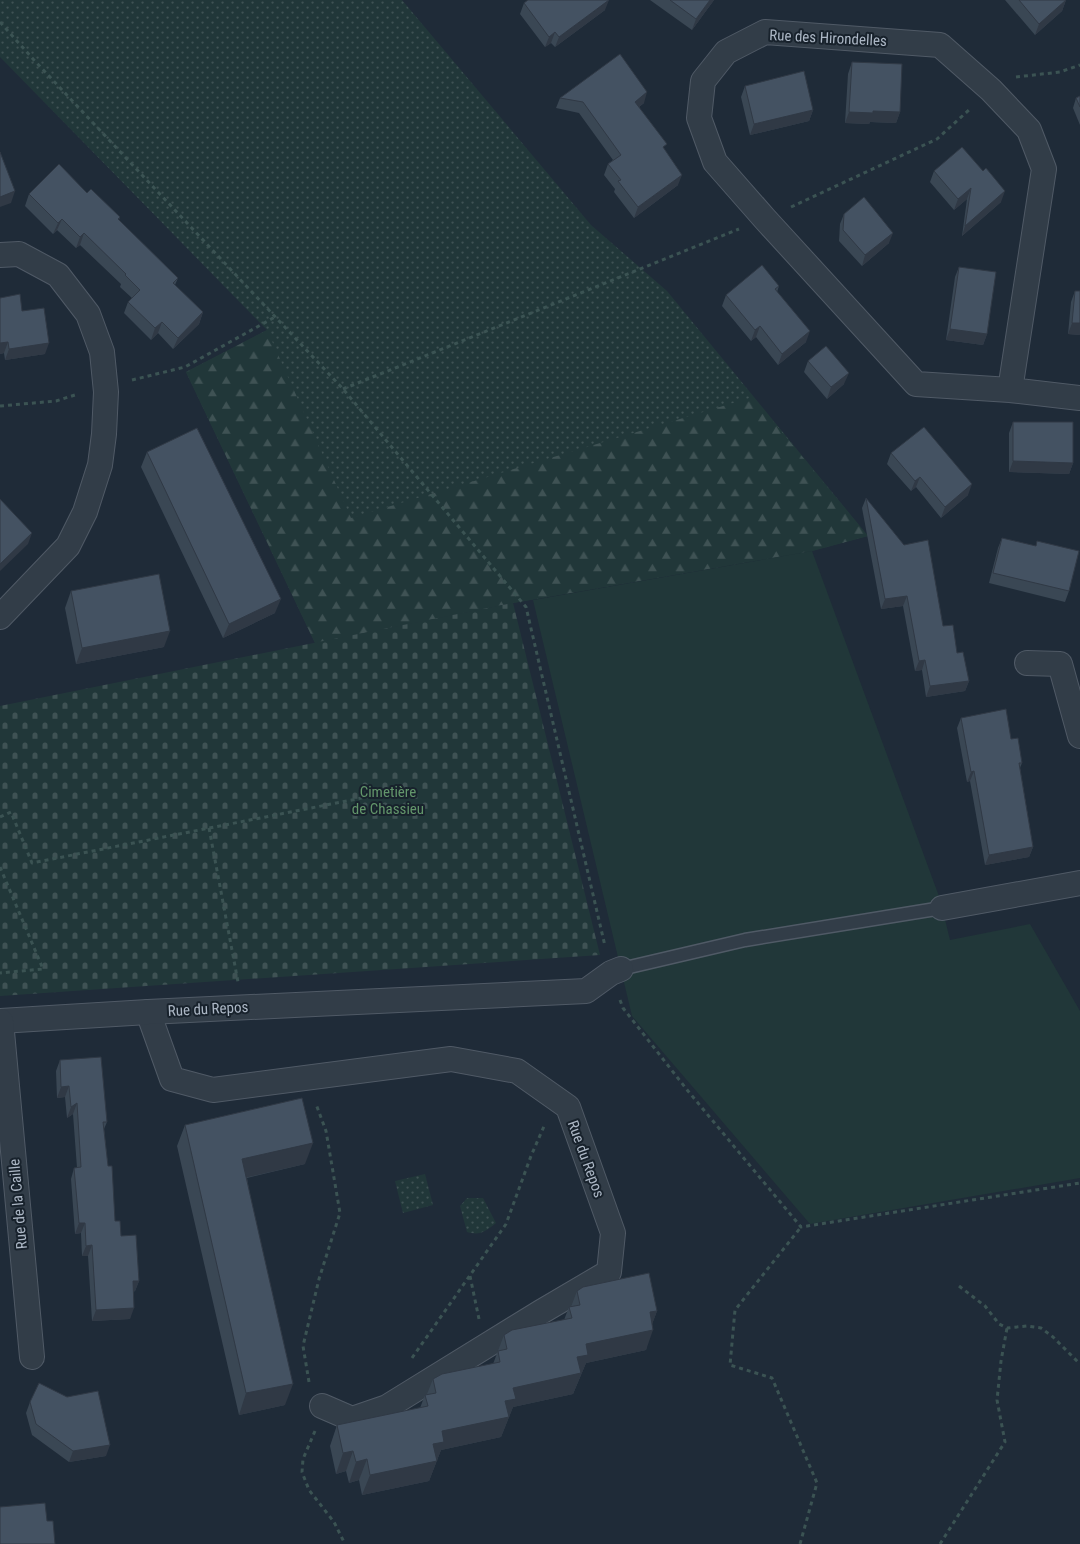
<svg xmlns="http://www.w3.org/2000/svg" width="1080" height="1544" font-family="'Roboto Condensed',sans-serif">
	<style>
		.grass { fill: url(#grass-dots) }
		.forest { fill: url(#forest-firs) }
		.cemetery { fill: url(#cemetery-stones) }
		.garden { fill: #213739 }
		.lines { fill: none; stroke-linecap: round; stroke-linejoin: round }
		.lane-casing { stroke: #505a66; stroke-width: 15 }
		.street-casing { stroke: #505a66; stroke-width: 26 }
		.path { stroke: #3b5353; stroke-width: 3; stroke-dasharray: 4 4; stroke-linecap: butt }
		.lane { stroke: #323d48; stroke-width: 12 }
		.street { stroke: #323d48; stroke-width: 24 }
		.wall { fill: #3a4754 }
		.shaded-wall { fill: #303945 }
		.building { fill: #445262; stroke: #303945 }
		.labels { text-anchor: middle; stroke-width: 4; stroke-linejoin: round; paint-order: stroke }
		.street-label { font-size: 15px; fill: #acb7c5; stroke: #18222c }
		.park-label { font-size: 15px; fill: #63966b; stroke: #18222c }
	</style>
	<defs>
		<pattern id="grass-dots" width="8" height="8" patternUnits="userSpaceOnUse" patternTransform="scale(1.25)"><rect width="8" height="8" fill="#213739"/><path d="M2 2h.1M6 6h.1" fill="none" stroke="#3f5254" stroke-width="1.8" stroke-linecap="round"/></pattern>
		<pattern id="forest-firs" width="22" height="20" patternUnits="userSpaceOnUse" patternTransform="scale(1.25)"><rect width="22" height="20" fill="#213739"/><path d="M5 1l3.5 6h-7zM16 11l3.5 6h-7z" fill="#3f5254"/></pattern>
		<pattern id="cemetery-stones" width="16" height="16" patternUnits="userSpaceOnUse" patternTransform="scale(1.25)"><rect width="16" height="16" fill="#213739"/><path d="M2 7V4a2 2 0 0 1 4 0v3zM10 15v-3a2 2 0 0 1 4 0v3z" fill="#3f5254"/></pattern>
	</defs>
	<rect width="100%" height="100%" fill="#1f2b38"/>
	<g class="grass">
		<path d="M0 0H402L591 225 667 291 868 536 812 551 513 603 315 643 186 372 267 330 0 57Z"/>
		<path d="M425 1174 433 1205 403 1213 395 1181Z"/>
		<path d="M467 1198H483L496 1223C486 1231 480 1236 467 1232L460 1206Z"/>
	</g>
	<path class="forest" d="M267 330 351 518 753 397 868 536 812 551 513 603 315 643 186 372Z"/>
	<path class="cemetery" d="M513 603 600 955 0 996V706Z"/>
	<path class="garden" d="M812 551 940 899 950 940 1030 924 1080 1011V1178L810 1224 632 1016 533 600Z"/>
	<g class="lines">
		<defs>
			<path id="lane" d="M621 969 745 940 942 908"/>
			<g id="street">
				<path d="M0 255 19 254 58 275 88 314 102 352 106 392 104 434 100 465 85 512 68 546 0 617"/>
				<path d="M1010 390 1044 169 1029 130 991 90 940 45 765 32 726 52 703 81 699 118 715 162 765 219 916 384 1010 390 1080 398"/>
				<path d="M1027 663 1060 664 1080 736"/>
				<path d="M942 908 1080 883"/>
				<path d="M148 1012 172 1079 213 1090 451 1059 517 1071 568 1107 613 1233 609 1272 541 1312 387 1407 352 1419 322 1406"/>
				<path d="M0 1021 148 1012 586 991 611 973 621 969"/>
				<path d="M1 1021 32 1357"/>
			</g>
		</defs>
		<use href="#lane" class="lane-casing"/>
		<use href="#street" class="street-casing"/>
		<g class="path">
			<path d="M0 22 33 59 343 389 526 607 605 946"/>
			<path d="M1016 77 1060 72 1080 65"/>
			<path d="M791 207 937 139 970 109"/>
			<path d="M132 380 185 367 275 317"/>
			<path d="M343 389 739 229"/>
			<path d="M0 406 56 401 78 394"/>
			<path d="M0 817 11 812 32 863 382 794"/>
			<path d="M209 828 238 982"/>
			<path d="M0 867 43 969 0 973"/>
			<path d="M620 1000 623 1008 688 1091 801 1227 1080 1183"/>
			<path d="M470 1276 479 1319"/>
			<path d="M959 1286 985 1306 999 1324 1007 1328 1027 1326 1041 1328 1053 1337 1080 1364"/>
			<path d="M412 1358 506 1224 531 1156 545 1124"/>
			<path d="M309 1382 303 1346 319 1279 340 1213 326 1131 316 1104"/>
			<path d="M315 1431 303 1459 302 1472 309 1490 334 1522 345 1544"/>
			<path d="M800 1544 817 1483 772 1378 730 1365 735 1310 801 1227"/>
			<path d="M940 1544 1005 1442 997 1400 1001 1361 1007 1328"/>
		</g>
		<use href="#lane" class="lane"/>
		<use href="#street" class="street"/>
	</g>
	<g class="wall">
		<path d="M650 0H714L692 30Z"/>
		<path d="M1005 0H1066L1062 11 1035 35Z"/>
		<path d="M524 3 605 10 555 47 551 43 545 47 520 14Z"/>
		<path d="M852 62 900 112 896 123 870 122 869 124 845 123 848 74Z"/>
		<path d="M745 86 813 110 809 121 750 135 741 97Z"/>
		<path d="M1080 96V125L1073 108 1076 98Z"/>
		<path d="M560 98 644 103 639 107 665 151 678 185 634 218 614 192 615 189 604 175 608 164 613 160 579 113 556 108Z"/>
		<path d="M934 171H983L1001 202 962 236 967 199 954 210 930 182Z"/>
		<path d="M87 193 120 217 119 220 178 278 175 285 203 312 199 324 173 349 158 333 151 340 124 313 128 302 132 298 120 287 121 284 80 245 76 248 57 230 53 234 25 206 29 194Z"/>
		<path d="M844 214 889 243 862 266 839 241 840 224Z"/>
		<path d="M959 267 987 334 983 345 946 340 955 277Z"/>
		<path d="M779 286 777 292 806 342 778 365 756 337 751 341 722 306 726 295Z"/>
		<path d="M1075 291H1080V335L1068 334 1071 302Z"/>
		<path d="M0 298 22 311 45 354 5 360 4 353 0 354Z"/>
		<path d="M808 361 844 384 827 399 804 372Z"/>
		<path d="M1013 422 1073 463 1069 474 1009 472V433Z"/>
		<path d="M147 452 275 613 223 638 141 467Z"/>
		<path d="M891 453 968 495 941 518 916 487 911 491 887 464Z"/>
		<path d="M866 498 943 626 957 653 969 681 965 691 926 697 922 670 915 671 903 606 881 609 862 508Z"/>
		<path d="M1002 538 1069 591 1065 602 989 583 998 548Z"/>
		<path d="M71 591 164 647 76 664 65 608Z"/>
		<path d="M961 718 1011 739 1022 763 1020 768 1033 847 1029 857 985 865 970 781 967 782 957 728Z"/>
		<path d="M60 1060 107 1122 104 1129 108 1166 115 1221 139 1281 135 1291 133 1292 130 1319 92 1321 88 1256H82L81 1233 75 1234 71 1179 74 1168H77L73 1114 67 1118 65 1097 57 1098 56 1071Z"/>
		<path d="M185 1125 305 1164 247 1178 285 1405 239 1415 177 1146Z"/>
		<path d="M577 1291 657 1311 652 1324 646 1350 586 1363 573 1394 513 1407 501 1437 441 1450 429 1481 362 1495 359 1480 349 1483 346 1471 336 1474 330 1446 337 1425 420 1408 425 1395 427 1394 433 1379 493 1364 504 1335 564 1320 569 1307H571Z"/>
		<path d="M30 1402 106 1456 69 1462 32 1435 26 1413Z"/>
	</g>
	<g class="shaded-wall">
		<path d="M609 0 605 10 555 47 559 37Z"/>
		<path d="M710 0H714L692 30 696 19Z"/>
		<path d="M1066 0 1062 11 1035 35 1039 24Z"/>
		<path d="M555 32 551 43 545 47 549 37Z"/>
		<path d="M647 92 644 103 631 113 635 102Z"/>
		<path d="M813 110 809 121 750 135 754 124Z"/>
		<path d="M873 111 900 112 896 123 870 122 869 124 845 123 849 112Z"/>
		<path d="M682 175 678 185 634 218 638 207Z"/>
		<path d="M971 188 967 199 954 210 958 199Z"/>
		<path d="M15 191 11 203 0 207V197Z"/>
		<path d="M1005 191 1001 202 962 236 965 226Z"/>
		<path d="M62 219 57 230 53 234 58 223Z"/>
		<path d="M84 233 80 245 76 248 80 237Z"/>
		<path d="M893 233 889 243 862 266 865 255Z"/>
		<path d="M203 312 199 324 173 349 178 338Z"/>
		<path d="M162 322 158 333 151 340 155 328Z"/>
		<path d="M1072 323H1080V335L1068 334Z"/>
		<path d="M760 326 756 337 751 341 755 330Z"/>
		<path d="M950 329 987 334 983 345 946 340Z"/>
		<path d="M810 331 806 342 778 365 782 354Z"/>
		<path d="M8 342 4 353 0 354V343Z"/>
		<path d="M49 343 45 354 5 360 9 349Z"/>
		<path d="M849 373 844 384 827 399 831 387Z"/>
		<path d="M1013 461 1073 463 1069 474 1009 472Z"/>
		<path d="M920 477 916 487 911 491 915 481Z"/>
		<path d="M972 484 968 495 941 518 945 507Z"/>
		<path d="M32 533 28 544 0 571V564Z"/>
		<path d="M907 596 903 606 881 609 885 599Z"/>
		<path d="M281 599 275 613 223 638 229 624Z"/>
		<path d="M170 631 164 647 76 664 82 648Z"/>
		<path d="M925 660 922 670 915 671 919 661Z"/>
		<path d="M969 681 965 691 926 697 930 686Z"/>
		<path d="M974 771 970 781 967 782 971 772Z"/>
		<path d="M1033 847 1029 857 985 865 989 855Z"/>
		<path d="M69 1086 65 1097 57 1098 61 1087Z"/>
		<path d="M77 1103 73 1114 67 1118 71 1107Z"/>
		<path d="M313 1143 305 1164 235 1180 242 1159Z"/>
		<path d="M79 1223H85L81 1233 75 1234Z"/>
		<path d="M92 1245 88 1256H82L86 1246Z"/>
		<path d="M133 1281H139L135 1291 129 1292Z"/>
		<path d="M134 1308 130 1319 92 1321 96 1310Z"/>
		<path d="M657 1311 650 1330H653L646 1350 586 1363 573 1394 513 1407 501 1437 441 1450 429 1481 362 1495 370 1475 433 1444 442 1431 513 1388 577 1357 586 1344 650 1312Z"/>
		<path d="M293 1384 285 1405 239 1415 246 1393Z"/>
		<path d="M110 1445 106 1456 69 1462 73 1451Z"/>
		<path d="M353 1451 346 1471 336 1474 343 1453Z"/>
		<path d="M367 1459 359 1480 349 1483 356 1462Z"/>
	</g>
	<g class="building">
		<path d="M528 0H609L559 37 555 32 549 37 524 3Z"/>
		<path d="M670 0H710L696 19Z"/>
		<path d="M1019 0H1066L1039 24Z"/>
		<path d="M620 54 647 92 635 102 667 144 663 147 682 175 638 207 618 181 621 180 608 164 621 155 583 102 560 98Z"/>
		<path d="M852 62 902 64 900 112 873 111V113L849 112Z"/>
		<path d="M804 71 813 110 754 124 745 86Z"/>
		<path d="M1080 96V107L1076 98Z"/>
		<path d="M962 147 983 171 986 168 1005 191 965 226 971 188 958 199 934 171Z"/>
		<path d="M0 152 15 191 0 197Z"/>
		<path d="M59 164 87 193 91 189 120 217 118 219 178 278 173 283 203 312 178 338 162 322 155 328 128 302 140 290 125 275 126 274 84 233 80 237 62 219 58 223 29 194Z"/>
		<path d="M864 197 893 233 865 255 843 230 844 214Z"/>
		<path d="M762 265 779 286 775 289 810 331 782 354 760 326 755 330 726 295Z"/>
		<path d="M959 267 996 272 987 334 950 329Z"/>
		<path d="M1075 291H1080V323H1072Z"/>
		<path d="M20 294 22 311 44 308 49 343 9 349 8 342 0 343V298Z"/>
		<path d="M826 346 849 373 831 387 808 361Z"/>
		<path d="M1013 422H1073V463L1013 461Z"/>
		<path d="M924 427 972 484 945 507 920 477 915 481 891 453Z"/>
		<path d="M197 428 281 599 229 624 147 452Z"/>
		<path d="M866 498 904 545 928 540 943 626 953 625 957 653 963 652 969 681 930 686 925 660 919 661 907 596 885 599Z"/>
		<path d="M0 499 32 533 0 564Z"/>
		<path d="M1002 538 1036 546 1037 541 1079 551 1069 591 993 573Z"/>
		<path d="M159 574 170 631 82 648 71 591Z"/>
		<path d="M1006 709 1011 739 1018 738 1022 763H1019L1033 847 989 855 974 771 971 772 961 718Z"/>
		<path d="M101 1057 107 1122H103L108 1166H112L115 1221H120L121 1236 136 1235 139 1281H133L134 1308 96 1310 92 1245 86 1246 85 1223H79L74 1168 81 1167 77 1103 71 1107 69 1086 61 1087 60 1060Z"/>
		<path d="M302 1098 313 1143 242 1159 293 1384 246 1393 185 1125Z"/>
		<path d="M649 1273 657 1311 650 1312 653 1330 586 1344 588 1355 577 1357 581 1373 513 1388 516 1399 505 1401 509 1417 442 1431 444 1442 433 1444 437 1461 370 1475 367 1459 356 1462 353 1451 343 1453 337 1425 428 1406 425 1395 436 1393 433 1379 442 1374 500 1362 498 1351 507 1349 504 1335 512 1330 572 1318 569 1307 580 1305 577 1291 583 1287Z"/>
		<path d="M39 1383 67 1397 98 1391 110 1445 73 1451 36 1424 30 1402Z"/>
		<path d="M45 1503 47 1521H53L55 1544H0V1507Z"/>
	</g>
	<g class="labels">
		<g class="street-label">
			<text transform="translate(828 38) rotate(3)" y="5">Rue des Hirondelles</text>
			<text transform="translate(208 1009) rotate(-3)" y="5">Rue du Repos</text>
			<text transform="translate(586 1159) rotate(70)" y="5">Rue du Repos</text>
			<text transform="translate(18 1204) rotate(-95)" y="5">Rue de la Caille</text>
		</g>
		<g class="park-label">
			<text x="388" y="797">Cimetière<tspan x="388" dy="17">de Chassieu</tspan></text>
		</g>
	</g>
</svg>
